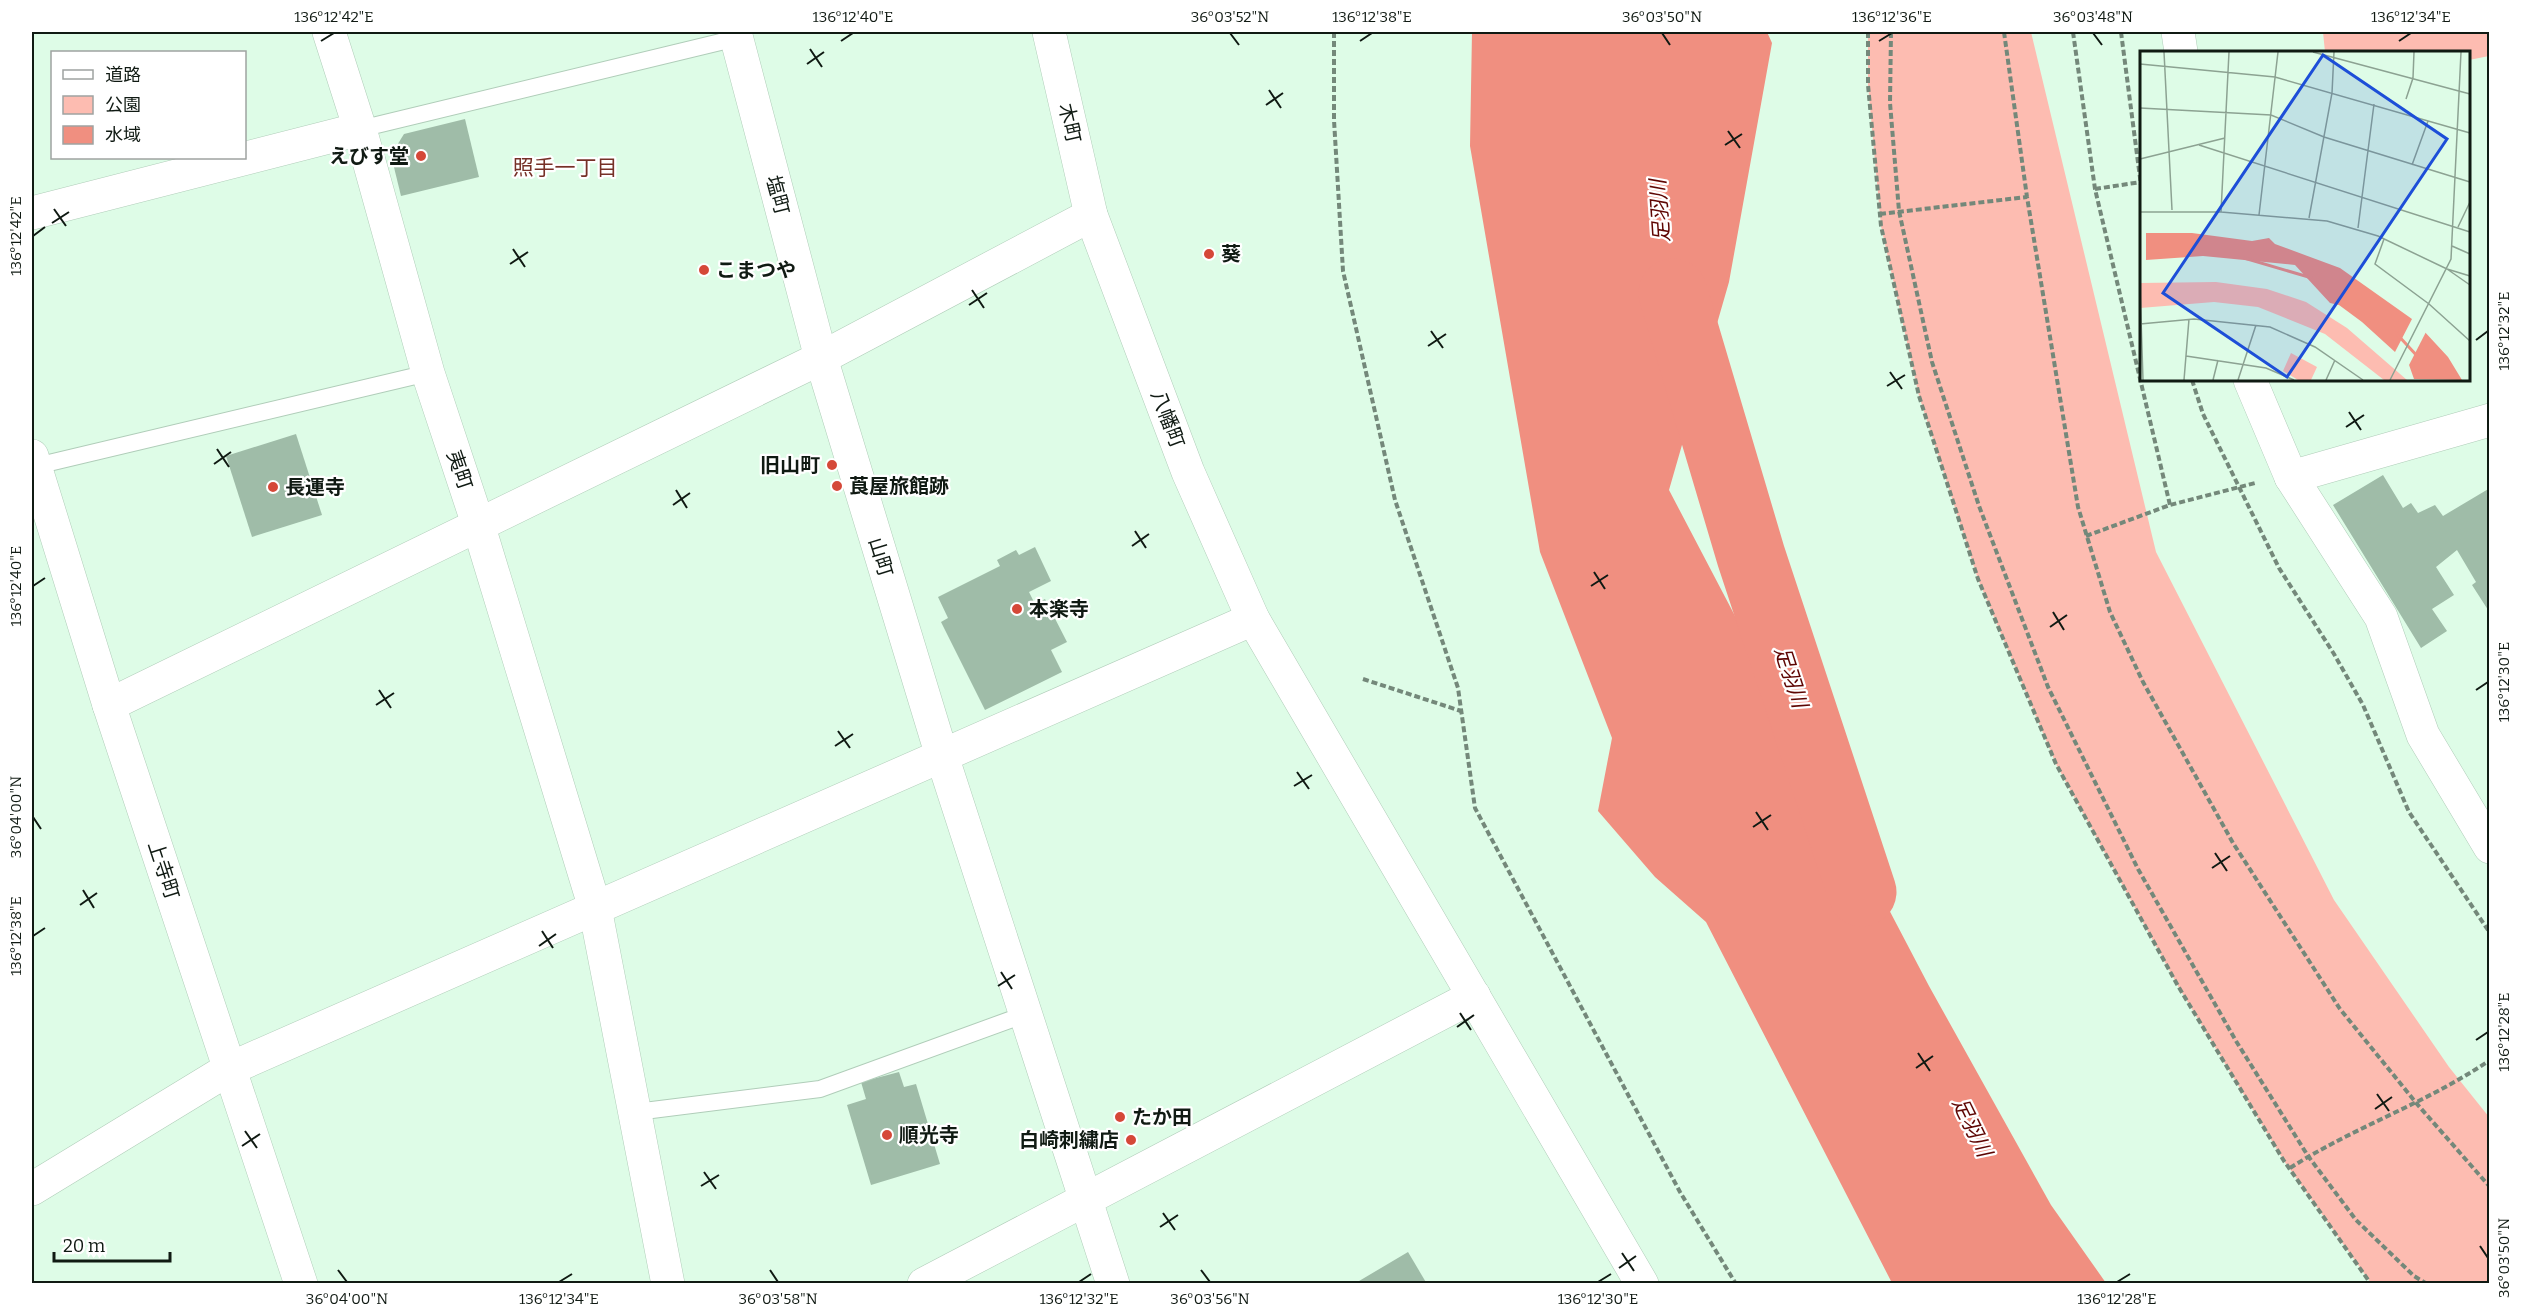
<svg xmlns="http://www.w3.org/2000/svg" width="2521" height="1315" font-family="Bitter,'Noto Sans JP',serif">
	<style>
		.green { fill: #fdbcb1 }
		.water { fill: #f08f80 }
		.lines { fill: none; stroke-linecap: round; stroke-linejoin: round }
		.river { stroke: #f08f80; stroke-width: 69 }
		.building { fill: #9fbca8 }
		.service-casing { stroke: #b0cdb9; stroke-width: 18 }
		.minor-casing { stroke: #b0cdb9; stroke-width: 34 }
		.tertiary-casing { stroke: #b0cdb9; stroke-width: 34 }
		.path { stroke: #74887a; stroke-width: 4; stroke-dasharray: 6 3; stroke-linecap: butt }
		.service { stroke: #fff; stroke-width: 16 }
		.minor { stroke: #fff; stroke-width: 33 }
		.tertiary { stroke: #fff; stroke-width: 33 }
		.ticks { fill: none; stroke: #101a13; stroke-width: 2 }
		.poi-dot { fill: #d54838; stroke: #fff; stroke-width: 2 }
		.labels { text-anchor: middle; stroke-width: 4.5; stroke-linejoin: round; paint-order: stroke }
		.street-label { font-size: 20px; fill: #101a13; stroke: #fff }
		.poi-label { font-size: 20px; font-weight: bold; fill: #101a13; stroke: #fff; text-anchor: start }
		.neighbourhood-label { font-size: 21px; fill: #763027; stroke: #fff }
		.water-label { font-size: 21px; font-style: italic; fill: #5e0502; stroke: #fff }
		.inset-river { fill: none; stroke: #f08f80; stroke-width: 3 }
		.inset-road { fill: none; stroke: #8ca292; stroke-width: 1.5 }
		.view { fill: #1d4ed8; fill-opacity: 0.15; stroke: #1d4ed8; stroke-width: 3 }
		.inset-edge { fill: none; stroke: #101a13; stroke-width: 3 }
		.neatline { fill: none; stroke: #101a13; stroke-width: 2 }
		.ticks-label { font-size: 15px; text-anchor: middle; fill: #101a13 }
	</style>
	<rect width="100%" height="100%" fill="#defce7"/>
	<g class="green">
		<path d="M1868 32H2031L2156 552 2334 900 2449 1067 2489 1117V1283H2371L2284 1161 2178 986 2056 764 1978 579 1919 396 1881 226 1868 85Z"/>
		<path d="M2323 32H2489V56L2469 60 2468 52H2325Z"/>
	</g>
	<path class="water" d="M1472 32H1767L1772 43 1729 282 1669 490 1929 986 2051 1205 2106 1283H1892L1706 922 1655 877 1598 811 1612 738 1540 552 1470 146Z"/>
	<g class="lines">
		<path class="river" d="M1673 293 1751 556 1862 892"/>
	</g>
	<g class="building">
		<path d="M465 119 479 177 401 196 391 155 404 134Z"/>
		<path d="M296 434 322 515 252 537 226 456Z"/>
		<path d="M2383 475 2403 508 2411 503 2418 513 2435 505 2443 516 2490 488V613L2472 585 2476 582 2457 550 2436 567 2454 595 2432 609 2447 631 2421 648 2333 505Z"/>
		<path d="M1035 547 1051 581 1029 592 1035 604 1045 599 1067 642 1051 650 1062 672 985 710 941 622 948 618 938 597 1000 566 997 560 1016 550 1019 555Z"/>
		<path d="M899 1072 904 1087 916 1084 940 1164 871 1185 847 1105 866 1099 861 1082Z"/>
		<path d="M1408 1252 1427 1284H1354Z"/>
	</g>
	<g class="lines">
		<defs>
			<g id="service">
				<path d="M360 129 737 38"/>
				<path d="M32 467 428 373"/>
				<path d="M636 1112 820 1089 1026 1014"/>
			</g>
			<g id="minor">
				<path d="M329 32 360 129 428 373 478 524 595 908 668 1284"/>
				<path d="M2178 32 2181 52"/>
				<path d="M32 213 360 129"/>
				<path d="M2250 380 2291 477 2381 617 2423 735 2490 847"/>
				<path d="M2291 477 2490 420"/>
				<path d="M109 705 821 358 1091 215"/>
				<path d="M924 1284 1474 996"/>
			</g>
			<g id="tertiary">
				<path d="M735 32 821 358 942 756 1113 1284"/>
				<path d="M1049 32 1091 215 1188 472 1253 619 1642 1284"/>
				<path d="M32 456 109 705 301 1284"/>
				<path d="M32 1189 229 1069 1253 619"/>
			</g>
		</defs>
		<use href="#service" class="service-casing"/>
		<use href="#minor" class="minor-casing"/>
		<use href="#tertiary" class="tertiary-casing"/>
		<g class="path">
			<path d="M1334 32V120L1343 271 1395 500 1458 688 1475 808 1680 1192 1736 1284"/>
			<path d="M1868 32V85L1881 226 1919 396 1978 579 2056 764 2178 986 2284 1161 2371 1284"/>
			<path d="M1891 32 1890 103 1899 211 1932 362 1979 506 2048 687 2138 869 2236 1041 2308 1156 2356 1220 2414 1276 2427 1284"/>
			<path d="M2004 32 2027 197 2078 507 2110 612 2143 682 2233 843 2340 1009 2417 1104 2490 1187"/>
			<path d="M2073 32 2095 189 2170 505"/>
			<path d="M2121 32 2142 193"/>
			<path d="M2095 189 2141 182"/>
			<path d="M1880 214 2027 197"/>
			<path d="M2192 380 2203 414 2279 568 2334 654 2363 705 2409 812 2490 933"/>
			<path d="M2086 536 2170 505 2255 483"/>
			<path d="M1363 679 1461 711"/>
			<path d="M2290 1168C2354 1127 2427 1103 2490 1060"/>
		</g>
		<use href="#service" class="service"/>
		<use href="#minor" class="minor"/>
		<use href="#tertiary" class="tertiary"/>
	</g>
	<path class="ticks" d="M1230 33 1239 45M1662 33 1670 45M2093 33 2102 45M321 41 334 33M841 41 853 33M1360 41 1372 33M1879 41 1892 33M2399 41 2411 33M810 49 822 67M807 64 824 52M1269 90 1281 108M1266 105 1283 93M1728 131 1740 148M1725 145 1742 134M54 209 66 226M52 223 69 212M33 236 45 227M513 249 525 267M510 264 528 252M972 290 984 308M969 305 987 293M1431 331 1443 348M2476 340 2488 331M1428 346 1446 334M1890 372 1902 389M1887 386 1905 375M2349 412 2361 430M2346 427 2364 415M217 449 229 467M214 464 231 452M676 490 687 508M673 505 690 493M1135 531 1146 548M1132 546 1149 534M1594 572 1605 589M33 586 45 578M1591 586 1608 575M2053 612 2064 630M2050 627 2067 615M379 690 391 708M2476 690 2488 682M376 705 394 693M838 731 850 748M835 746 853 734M1297 772 1309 789M1294 786 1312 775M1756 812 1768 830M33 817 41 829M1753 827 1771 815M2215 853 2227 871M2212 868 2230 856M83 890 94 908M80 905 97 893M542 931 553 948M33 936 45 928M539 946 556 934M1001 972 1012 989M998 986 1015 975M1460 1013 1471 1030M1457 1027 1474 1015M2476 1040 2488 1032M1918 1053 1930 1071M1916 1068 1933 1056M2377 1094 2389 1111M2375 1109 2392 1097M245 1131 257 1148M242 1146 260 1134M704 1172 716 1189M701 1186 719 1175M1163 1213 1175 1230M1160 1227 1178 1215M2480 1246 2488 1258M1622 1253 1634 1271M1619 1268 1636 1256M338 1270 347 1282M770 1270 778 1282M1201 1270 1210 1282M559 1282 572 1274M1079 1282 1091 1274M1598 1282 1611 1274M2117 1282 2130 1274"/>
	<g class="poi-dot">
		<circle cx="421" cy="156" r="6"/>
		<circle cx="1209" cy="254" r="6"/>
		<circle cx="704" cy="270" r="6"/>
		<circle cx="832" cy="465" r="6"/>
		<circle cx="837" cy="486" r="6"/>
		<circle cx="273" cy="487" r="6"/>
		<circle cx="1017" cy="609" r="6"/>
		<circle cx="1120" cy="1117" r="6"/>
		<circle cx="887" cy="1135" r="6"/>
		<circle cx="1131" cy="1140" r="6"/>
	</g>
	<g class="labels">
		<g class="street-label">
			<text transform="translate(1070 123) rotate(77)" y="7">木町</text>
			<text transform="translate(778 195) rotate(75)" y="7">塩町</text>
			<text transform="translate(1168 419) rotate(69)" y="7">八幡町</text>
			<text transform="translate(460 470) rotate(71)" y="7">夷町</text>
			<text transform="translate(881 557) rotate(73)" y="7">山町</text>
			<text transform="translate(164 870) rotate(72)" y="7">上寺町</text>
		</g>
		<g class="poi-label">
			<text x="409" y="163" text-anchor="end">えびす堂</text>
			<text x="1221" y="261">葵</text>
			<text x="716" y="277">こまつや</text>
			<text x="820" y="472" text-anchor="end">旧山町</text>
			<text x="849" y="493">莨屋旅館跡</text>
			<text x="285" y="494">長運寺</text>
			<text x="1029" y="616">本楽寺</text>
			<text x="1132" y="1124">たか田</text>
			<text x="899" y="1142">順光寺</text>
			<text x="1119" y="1147" text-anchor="end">白崎刺繍店</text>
		</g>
		<g class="neighbourhood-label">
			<text x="565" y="175">照手一丁目</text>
		</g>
		<g class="water-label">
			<text transform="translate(1660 211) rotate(-94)" y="7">足羽川</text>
			<text transform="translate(1791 677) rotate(72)" y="7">足羽川</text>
			<text transform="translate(1972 1127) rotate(64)" y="7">足羽川</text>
		</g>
	</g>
	<g transform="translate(2140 51)">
		<rect width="330" height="330" fill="#defce7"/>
		<path d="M76 231 127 238 166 251 207 277 267 329H244L185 283 118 256 74 251 0 257V232ZM151 302 177 316 171 329H158L143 320Z" fill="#fdbcb1"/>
		<path d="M6 182H52L112 190 129 187 135 193 200 217 272 268 255 301 222 271 199 254 190 252 155 214 63 205 6 209ZM283 279 308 306 322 329 274 328 268 311Z" fill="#f08f80"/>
		<path d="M284 276 287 279 268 316 265 310Z" fill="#defce7"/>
		<path class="inset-river" d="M104 207 172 227M255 281 279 307"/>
		<path class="inset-road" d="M24 1 32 159M173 1 330 43M0 13 135 26 330 82M266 48 273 27 274 1M0 57 131 64 184 86 330 131M59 94 330 181M0 108 85 87M272 114 288 70M0 161H81L187 170 238 185 307 218M81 161 89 1M119 164 138 1M169 167 192 42 194 1M318 176 330 151M218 177 234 53M244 188 235 213 289 253 330 290M312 195 330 203M307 218 330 234M307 218 330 225M0 236 3 329M0 273 54 268 130 276 175 296 223 329M46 305 126 317 154 329M44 329 49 268M73 329 78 309M98 329 116 274M186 329 195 309M250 329 311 208 321 1"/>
		<path class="view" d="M183 4 307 88 147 326 23 242Z"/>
		<rect width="330" height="330" class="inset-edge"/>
	</g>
	<rect width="2521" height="1315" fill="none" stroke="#ffffff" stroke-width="66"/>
	<rect x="51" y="51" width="195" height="108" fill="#ffffff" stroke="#9fa3a1" stroke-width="1.5"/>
	<rect x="63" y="70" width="30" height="9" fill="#ffffff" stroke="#9fa3a1" stroke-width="1.5"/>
	<text x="105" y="81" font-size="18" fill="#101a13">道路</text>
	<rect x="63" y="96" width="30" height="18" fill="#fdbcb1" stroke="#9fa3a1" stroke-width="1.5"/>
	<text x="105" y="111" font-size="18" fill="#101a13">公園</text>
	<rect x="63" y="126" width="30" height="18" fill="#f08f80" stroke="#9fa3a1" stroke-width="1.5"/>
	<text x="105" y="141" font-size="18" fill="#101a13">水域</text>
	<path d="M54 1252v9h116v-9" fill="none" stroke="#101a13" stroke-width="3"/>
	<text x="63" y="1252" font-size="18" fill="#101a13" stroke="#ffffff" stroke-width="4.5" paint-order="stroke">20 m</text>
	<rect x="33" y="33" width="2455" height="1249" class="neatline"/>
	<g class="ticks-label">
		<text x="334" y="22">136°12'42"E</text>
		<text x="853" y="22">136°12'40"E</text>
		<text x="1230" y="22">36°03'52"N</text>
		<text x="1372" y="22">136°12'38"E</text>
		<text x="1662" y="22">36°03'50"N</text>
		<text x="1892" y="22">136°12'36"E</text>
		<text x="2093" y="22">36°03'48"N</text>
		<text x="2411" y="22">136°12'34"E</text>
		<text transform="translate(16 236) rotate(-90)" y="5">136°12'42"E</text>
		<text transform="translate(2504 331) rotate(-90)" y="5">136°12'32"E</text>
		<text transform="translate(16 586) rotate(-90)" y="5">136°12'40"E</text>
		<text transform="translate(2504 682) rotate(-90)" y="5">136°12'30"E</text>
		<text transform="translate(16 817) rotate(-90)" y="5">36°04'00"N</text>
		<text transform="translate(16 936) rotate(-90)" y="5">136°12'38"E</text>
		<text transform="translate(2504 1032) rotate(-90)" y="5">136°12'28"E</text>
		<text transform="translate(2504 1258) rotate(-90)" y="5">36°03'50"N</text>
		<text x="347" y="1304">36°04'00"N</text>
		<text x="559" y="1304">136°12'34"E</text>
		<text x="778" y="1304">36°03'58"N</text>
		<text x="1079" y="1304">136°12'32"E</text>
		<text x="1210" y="1304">36°03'56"N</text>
		<text x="1598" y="1304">136°12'30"E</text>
		<text x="2117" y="1304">136°12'28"E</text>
	</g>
</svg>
